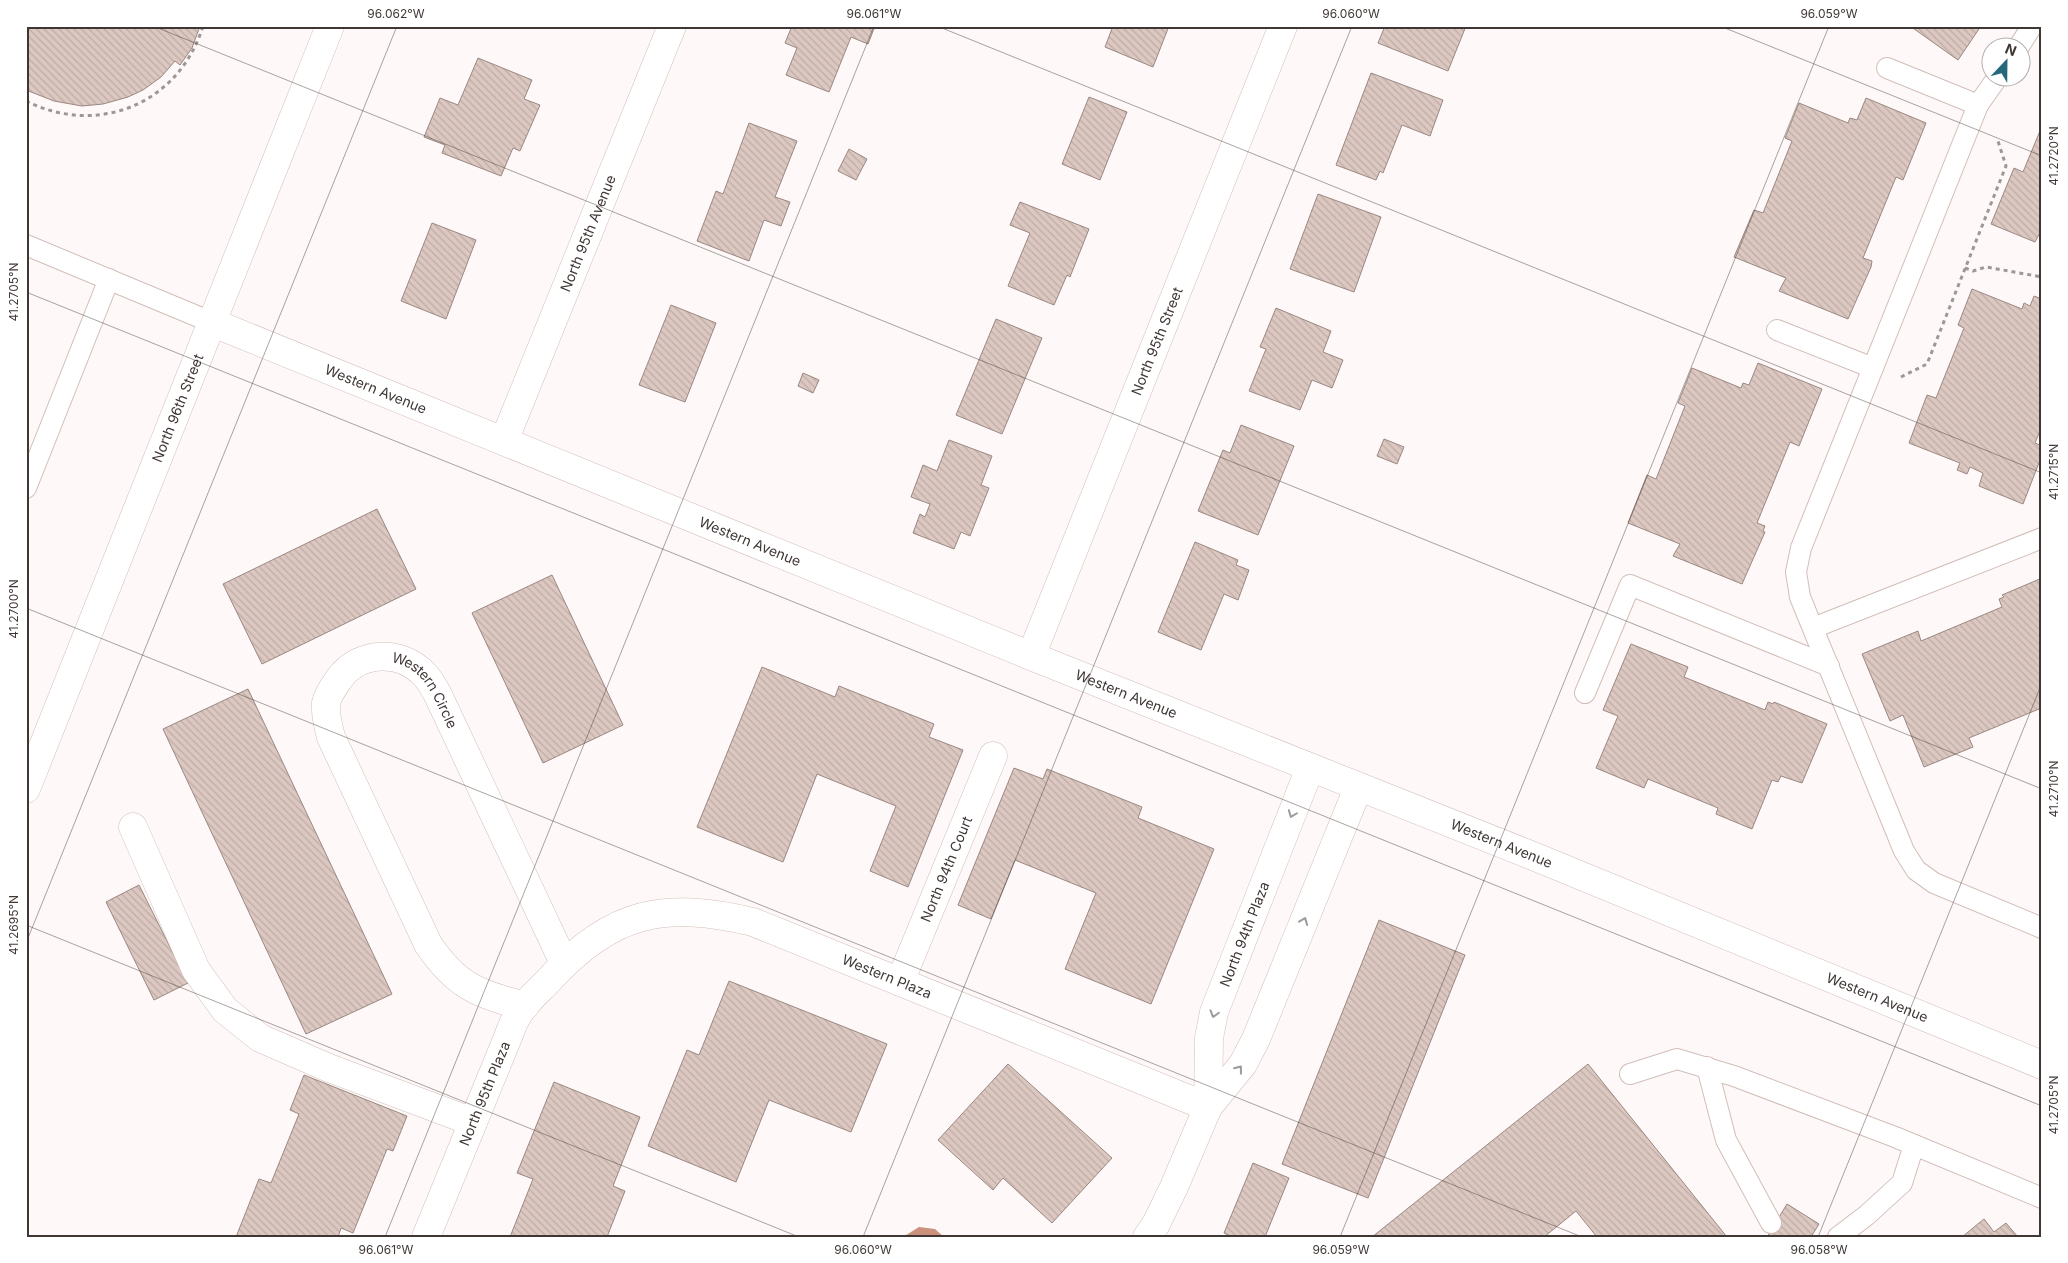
<svg xmlns="http://www.w3.org/2000/svg" width="2068" height="1263" font-family="Inter,sans-serif">
	<style>
		.water { fill: #ca917d }
		.building { fill: url(#building-back-hatch); stroke: #9a8781 }
		.lines { fill: none; stroke-linecap: round; stroke-linejoin: round }
		.service-casing { stroke: #d2beb8; stroke-width: 22 }
		.minor-casing { stroke: #d2beb8; stroke-width: 29 }
		.tertiary-casing { stroke: #d2beb8; stroke-width: 29 }
		.path { stroke: #9d9795; stroke-width: 3; stroke-dasharray: 4 4; stroke-linecap: butt }
		.service { stroke: #fff; stroke-width: 20 }
		.minor { stroke: #fff; stroke-width: 28 }
		.tertiary { stroke: #fff; stroke-width: 28 }
		.oneway { stroke: #9f9b9a }
		.ticks { fill: none; stroke: #3f3734; stroke-width: 1; stroke-opacity: 0.45 }
		.labels { text-anchor: middle; stroke-width: 4; stroke-linejoin: round; paint-order: stroke }
		.street-label { font-size: 14px; fill: #3f3734; stroke: #fff }
		.neatline { fill: none; stroke: #3f3734; stroke-width: 2 }
		.ticks-label { font-size: 12px; text-anchor: middle; fill: #3f3734 }
	</style>
	<defs>
		<pattern id="building-back-hatch" width="6" height="6" patternUnits="userSpaceOnUse" patternTransform="scale(1.25)"><rect width="6" height="6" fill="#dcc8c1"/><path d="M-1 5l2 2M0 0l6 6M5-1l2 2" fill="none" stroke="#beaca6"/></pattern>
	</defs>
	<rect width="100%" height="100%" fill="#fef9f8"/>
	<path class="water" d="M919 1227 935 1229 944 1237H903Z"/>
	<g class="building">
		<path d="M26 26H200L192 48 180 65 175 61 161 77 143 90 128 97 103 104 82 106 54 101 26 90Z"/>
		<path d="M792 26H875L868 44 851 37 829 92 786 75 797 48 785 43Z"/>
		<path d="M1113 26H1169L1153 67 1105 47Z"/>
		<path d="M1385 26H1466L1448 71 1378 43Z"/>
		<path d="M1910 26H1981L1958 60Z"/>
		<path d="M478 58 532 80 524 99 540 105 520 151 513 148 501 176 442 153 445 145 424 137 440 98 458 105Z"/>
		<path d="M1371 73 1443 100 1430 136 1402 125 1383 173 1380 171 1376 180 1336 165Z"/>
		<path d="M1089 97 1127 112 1100 180 1062 164Z"/>
		<path d="M1866 98 1926 123 1903 180 1896 177 1863 258 1872 261 1871 267 1848 319 1779 291 1786 278 1734 257 1754 210 1763 213 1792 141 1785 138 1799 103 1848 123 1850 118 1857 120Z"/>
		<path d="M749 123 797 141 775 197 790 202 781 226 764 220 749 261 697 241 716 191 723 194Z"/>
		<path d="M2042 126V229L2035 242 1991 224 2014 168 2023 172Z"/>
		<path d="M849 149 867 159 856 180 838 171Z"/>
		<path d="M1318 194 1381 217 1354 292 1290 269Z"/>
		<path d="M1020 202 1089 229 1070 277 1067 275 1054 305 1008 286 1030 233 1010 225Z"/>
		<path d="M432 223 476 240 446 319 401 301Z"/>
		<path d="M1972 289 2022 309 2024 303 2030 306 2034 296 2042 299V426L2035 443 2042 446V455L2023 504 1979 486 1983 473 1970 467 1967 474 1957 470 1960 463 1909 443 1927 395 1936 398 1964 328 1958 325Z"/>
		<path d="M671 305 716 323 685 402 639 385Z"/>
		<path d="M1276 308 1331 331 1323 352 1343 360 1332 388 1312 380 1300 410 1249 391 1266 349 1260 347Z"/>
		<path d="M996 319 1042 338 1002 434 956 415Z"/>
		<path d="M1758 363 1822 389 1799 446 1790 442 1757 523 1765 526 1763 531 1765 532 1742 584 1673 556 1680 544 1628 523 1647 475 1656 479 1685 406 1678 403 1692 368 1741 388 1743 383 1749 385Z"/>
		<path d="M803 373 819 380 813 393 798 386Z"/>
		<path d="M1241 425 1294 446 1258 535 1198 511 1223 450 1230 453Z"/>
		<path d="M1384 439 1404 447 1397 464 1377 456Z"/>
		<path d="M949 440 992 456 981 485 989 488 970 536 961 532 954 549 913 533 920 514 925 517 930 504 911 497 923 465 937 471Z"/>
		<path d="M377 509 416 589 262 664 223 584Z"/>
		<path d="M1195 542 1238 560 1236 565 1249 570 1238 600 1224 594 1201 650 1158 632Z"/>
		<path d="M552 575 623 725 543 763 472 613Z"/>
		<path d="M2042 578V715L2039 709 1969 738 1973 747 1924 767 1903 715 1890 721 1862 654 1918 631 1921 641 2002 607 1999 599 2004 597 2002 595Z"/>
		<path d="M1631 644 1688 667 1684 677 1765 710 1768 702 1773 704 1774 702 1827 724 1802 783 1781 776 1778 782 1772 780 1752 829 1716 814 1718 808 1648 779 1644 788 1596 768 1618 716 1603 710Z"/>
		<path d="M762 667 835 697 839 686 934 724 929 737 963 750 908 887 870 871 896 806 817 774 783 862 697 827Z"/>
		<path d="M248 689 392 994 306 1034 163 729Z"/>
		<path d="M1014 768 1043 779 1047 769 1142 807 1138 818 1214 849 1151 1004 1065 969 1096 893 1015 860 991 919 958 905Z"/>
		<path d="M139 885 188 983 154 1000 106 902Z"/>
		<path d="M1379 920 1465 955 1368 1198 1282 1164Z"/>
		<path d="M729 981 887 1044 851 1132 769 1100 736 1182 648 1146 687 1050 699 1055Z"/>
		<path d="M1008 1064 1112 1158 1052 1223 1003 1178 993 1190 938 1140Z"/>
		<path d="M1588 1064 1727 1237H1597L1576 1211 1544 1237H1372Z"/>
		<path d="M304 1075 407 1116 393 1151 387 1149 353 1233 341 1228 338 1237H236L259 1179 271 1183 299 1114 290 1110Z"/>
		<path d="M554 1082 640 1117 613 1186 625 1191 607 1237H510L533 1179 517 1173Z"/>
		<path d="M1253 1163 1289 1178 1265 1237H1233L1224 1233Z"/>
		<path d="M1787 1204 1819 1224 1811 1237H1767Z"/>
		<path d="M1984 1219 1994 1232 2006 1223 2018 1237H1962Z"/>
	</g>
	<g class="lines">
		<defs>
			<g id="service">
				<path d="M2018 48 2032 26"/>
				<path d="M1887 68 1978 105"/>
				<path d="M1997 78 1978 105 1801 548 1796 572 1800 597 1904 851 1916 870 1934 883 2042 928"/>
				<path d="M26 245 211 322"/>
				<path d="M1777 330 1873 368"/>
				<path d="M26 488 109 279"/>
				<path d="M1813 628 2042 538"/>
				<path d="M1585 693 1630 585 1829 666"/>
				<path d="M1707 1067 1726 1140 1771 1223"/>
				<path d="M1630 1074 1677 1059 1734 1076 1895 1137 2042 1198"/>
				<path d="M1838 1237 1867 1215 1902 1183 1914 1145"/>
			</g>
			<g id="minor">
				<path id="s1" d="M504 441 672 26"/>
				<path id="s2" d="M1031 656 1283 26"/>
				<path d="M133 827 196 970 225 1010 260 1038 329 1068 473 1122"/>
				<path id="s3" d="M900 982 993 756"/>
				<path id="s4" d="M525 1006C478 994 456 986 428 944L331 737C328 726 325 714 326 703 328 694 334 686 339 679 359 651 400 649 424 674 429 679 433 686 437 693L564 963"/>
				<path id="s5" d="M1208 1107 1209 1038 1214 1012 1310 768"/>
				<path id="s6" d="M426 1237 508 1037C511 1029 514 1020 519 1013 527 1000 540 990 550 979 612 911 665 901 753 922L1208 1107"/>
				<path d="M1147 1237 1156 1224 1174 1187 1208 1107 1243 1064 1256 1039 1358 788"/>
			</g>
			<g id="tertiary">
				<path id="s7" d="M211 322 1031 656 1533 856 2042 1065"/>
				<path id="s8" d="M26 789 330 26"/>
			</g>
		</defs>
		<use href="#service" class="service-casing"/>
		<use href="#minor" class="minor-casing"/>
		<use href="#tertiary" class="tertiary-casing"/>
		<g class="path">
			<path d="M26 101C98 137 179 104 203 26"/>
			<path d="M1965 268 1973 271 1986 267 2042 277"/>
			<path d="M1901 377 1927 364 2006 166 1997 138"/>
		</g>
		<use href="#service" class="service"/>
		<use href="#minor" class="minor"/>
		<use href="#tertiary" class="tertiary"/>
	</g>
	<defs><path id="oneway-chevron" d="M-2-3.5L2.5 0L-2 3.5" fill="none" stroke-width="1.6" stroke-linecap="round" stroke-linejoin="round" transform="scale(1.25)"/></defs>
	<g class="oneway">
		<use href="#oneway-chevron" transform="translate(1292 814) rotate(111)"/>
		<use href="#oneway-chevron" transform="translate(1304 921) rotate(-68)"/>
		<use href="#oneway-chevron" transform="translate(1214 1014) rotate(106)"/>
		<use href="#oneway-chevron" transform="translate(1239 1069) rotate(-52)"/>
	</g>
	<path class="ticks" d="M153 26 2042 789M937 26 2042 473M1720 26 2042 156M26 292 2042 1106M26 608 1582 1237M26 925 799 1237M26 943 397 26M385 1237 874 26M863 1237 1352 26M1340 1237 1829 26M1818 1237 2042 683"/>
	<g class="labels">
		<g class="street-label">
			<text dy="5" stroke="none"><textPath href="#s1" startOffset="224">North 95th Avenue</textPath></text>
			<text dy="5" stroke="none"><textPath href="#s2" startOffset="339">North 95th Street</textPath></text>
			<text dy="5" stroke="none"><textPath href="#s7" startOffset="178">Western Avenue</textPath></text>
			<text dy="5" stroke="none"><textPath href="#s8" startOffset="410">North 96th Street</textPath></text>
			<text dy="5" stroke="none"><textPath href="#s7" startOffset="582">Western Avenue</textPath></text>
			<text dy="5" stroke="none"><textPath href="#s4" startOffset="519">Western Circle</textPath></text>
			<text dy="5" stroke="none"><textPath href="#s7" startOffset="988">Western Avenue</textPath></text>
			<text dy="5" stroke="none"><textPath href="#s7" startOffset="1392">Western Avenue</textPath></text>
			<text dy="5" stroke="none"><textPath href="#s3" startOffset="122">North 94th Court</textPath></text>
			<text dy="5" stroke="none"><textPath href="#s5" startOffset="179">North 94th Plaza</textPath></text>
			<text dy="5" stroke="none"><textPath href="#s6" startOffset="658">Western Plaza</textPath></text>
			<text dy="5" stroke="none"><textPath href="#s7" startOffset="1798">Western Avenue</textPath></text>
			<text dy="5" stroke="none"><textPath href="#s6" startOffset="155">North 95th Plaza</textPath></text>
		</g>
	</g>
	<rect width="2068" height="1263" fill="none" stroke="#ffffff" stroke-width="55"/>
	<g transform="translate(2006 62) rotate(22)"><circle r="24" fill="#ffffff" stroke="#b2afae"/>
	<path d="M0-4L9 19L0 12L-9 19Z" fill="#25687b"/>
	<text y="-8" font-size="14" font-weight="bold" text-anchor="middle" fill="#3f3734">N</text>
	</g>
	<rect x="28" y="28" width="2012" height="1208" class="neatline"/>
	<g class="ticks-label">
		<text x="396" y="18">96.062°W</text>
		<text x="874" y="18">96.061°W</text>
		<text x="1351" y="18">96.060°W</text>
		<text x="1829" y="18">96.059°W</text>
		<text transform="translate(2054 156) rotate(-90)" y="4">41.2720°N</text>
		<text transform="translate(14 292) rotate(-90)" y="4">41.2705°N</text>
		<text transform="translate(2054 472) rotate(-90)" y="4">41.2715°N</text>
		<text transform="translate(14 609) rotate(-90)" y="4">41.2700°N</text>
		<text transform="translate(2054 789) rotate(-90)" y="4">41.2710°N</text>
		<text transform="translate(14 925) rotate(-90)" y="4">41.2695°N</text>
		<text transform="translate(2054 1105) rotate(-90)" y="4">41.2705°N</text>
		<text x="386" y="1254">96.061°W</text>
		<text x="863" y="1254">96.060°W</text>
		<text x="1341" y="1254">96.059°W</text>
		<text x="1819" y="1254">96.058°W</text>
	</g>
</svg>
